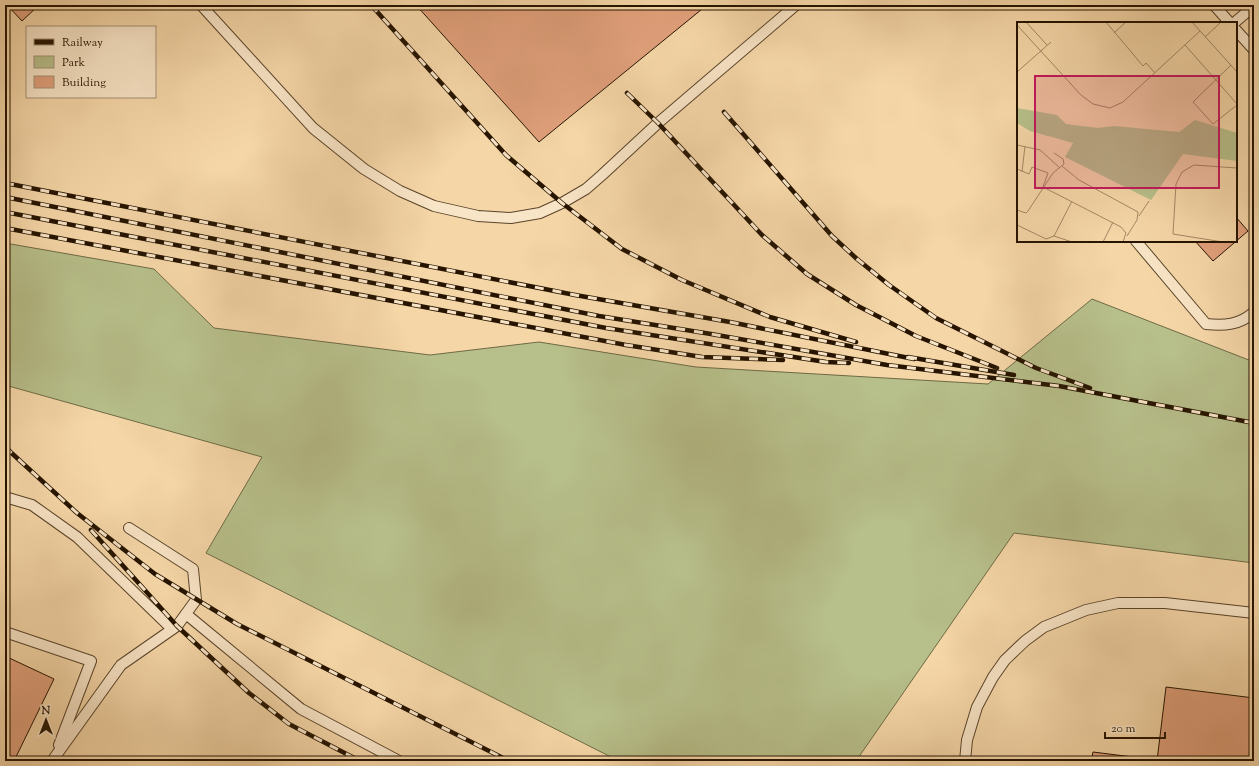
<svg xmlns="http://www.w3.org/2000/svg" width="1259" height="766" font-family="'Sorts Mill Goudy',serif">
	<style>
		.green { fill: #b7bf8a; stroke: #6e6a45 }
		.building { fill: #e0a07b; stroke: #261400 }
		.lines { fill: none; stroke-linecap: round; stroke-linejoin: round }
		.lane-casing { stroke: #5a442a; stroke-width: 12 }
		.lane { stroke: #f8e4c6; stroke-width: 10 }
		.rail-casing { stroke: #261400; stroke-width: 4.5 }
		.rail { stroke: #f8e4c6; stroke-width: 3; stroke-dasharray: 9; stroke-linecap: butt }
		.inset-road { fill: none; stroke: #a28864; stroke-width: 1 }
		.view { fill: #c2185b; fill-opacity: 0.15; stroke: #c2185b; stroke-width: 2 }
		.inset-edge { fill: none; stroke: #261400; stroke-width: 2 }
	</style>
	<rect width="100%" height="100%" fill="#f5d6a7"/>
	<filter id="stains"><feTurbulence type="fractalNoise" baseFrequency=".005" numOctaves="4"/><feColorMatrix values="0 0 0 0 .2 0 0 0 0 .09 0 0 0 0 .02 0 0 0 .5 -.17"/></filter>
	<radialGradient id="worn" r=".72"><stop offset=".6" stop-color="#630" stop-opacity="0"/><stop offset="1" stop-color="#630" stop-opacity=".3"/></radialGradient>
	<path class="green" d="M5 243 154 269 214 328 430 355 539 342 696 367 988 384 1092 299 1254 362V563L1014 533 856 761H619L206 553 262 457 5 385Z"/>
	<g class="building">
		<path d="M7 5H39L22 21Z"/>
		<path d="M416 5H707L539 142Z"/>
		<path d="M1236 217 1248 231 1213 261 1195 241H1236Z"/>
		<path d="M5 656 54 679 14 761H5Z"/>
		<path d="M1166 687 1254 698V761H1157Z"/>
		<path d="M1093 752 1157 760V761H1091Z"/>
	</g>
	<g class="lines">
		<defs>
			<g id="lane">
				<path d="M201 5 313 128 364 169 400 191 434 206 478 216 511 218 540 213 562 203 586 189 602 175 658 123 796 5"/>
				<path d="M1214 5 1230 23"/>
				<path d="M1234 23 1254 6"/>
				<path d="M1236 30 1254 50"/>
				<path d="M1136 241 1206 324C1224 326 1240 325 1254 312"/>
				<path d="M5 497 32 505 77 537 172 629"/>
				<path d="M186 614 301 709 399 761"/>
				<path d="M5 632 91 661 59 745"/>
				<path d="M52 761 121 665 177 626 196 600 193 569 129 528"/>
				<path d="M965 761 967 740 977 707 993 677 1005 660 1025 641 1044 627 1086 610 1118 603H1165L1254 613"/>
			</g>
		</defs>
		<use href="#lane" class="lane-casing"/>
		<use href="#lane" class="lane"/>
		<defs>
			<g id="rail">
				<path d="M371 5 506 155 562 203 622 249 682 280 770 317 856 342"/>
				<path d="M627 93 658 123 762 235 807 274 856 305 916 336 997 368"/>
				<path d="M724 112 832 236 857 259 889 285 936 318 1036 368 1090 388"/>
				<path d="M5 183 575 295 730 322 914 359"/>
				<path d="M5 197 599 316 711 334 887 365 1059 386 1254 423"/>
				<path d="M5 212 606 328 826 362 849 363"/>
				<path d="M5 228 626 345 702 357 783 360"/>
				<path d="M908 357 1014 375"/>
				<path d="M5 447 77 513 155 574 237 624 509 761"/>
				<path d="M91 530 177 626 249 693 289 724 360 761"/>
			</g>
		</defs>
		<use href="#rail" class="rail-casing"/>
		<use href="#rail" class="rail"/>
	</g>
	<g transform="translate(1017 22)">
		<rect width="220" height="220" fill="#f5d6a7"/>
		<path d="M0 86 40 93 49 102 81 106 97 104 162 110 178 98 220 111V139L166 132 134 178 48 135 56 121 13 109 0 101Z" fill="#b7bf8a"/>
		<path class="inset-road" d="M9 0 30 23M89 0 126 44 129 41 138 51M175 0 220 50M0 3 64 73 76 82 93 86 106 80 183 9M97 11 109 0M188 15 204 0M168 23 220 82M214 43 176 80 196 102 220 83M0 50 34 20M0 123 23 128 43 146M45 144 62 158 121 190 120 198 110 214M0 147 12 152 15 145 31 151 26 165 104 205 109 211 106 220M5 150 8 124M0 188 9 191 11 189 36 151 47 142 46 137 37 131M122 194 132 179M0 203 29 217 37 214 55 179M37 214 55 220M86 220 96 200M206 220 156 212 159 162 165 150 177 143 220 146"/>
		<path class="view" d="M18 54H202V166H18Z"/>
		<rect width="220" height="220" class="inset-edge"/>
	</g>
	<rect width="1259" height="766" fill="none" stroke="#f5d6a7" stroke-width="20"/>
	<rect x="6" y="6" width="1247" height="754" fill="none" stroke="#261400" stroke-width="2"/>
	<rect x="10" y="10" width="1239" height="746" fill="none" stroke="#261400"/>
	<rect x="26" y="26" width="130" height="72" fill="#f8e4c6" stroke="#a49177"/>
	<rect x="34" y="39" width="20" height="6" fill="#261400" stroke="#a49177"/>
	<text x="62" y="46" font-size="12" fill="#261400">Railway</text>
	<rect x="34" y="56" width="20" height="12" fill="#b7bf8a" stroke="#a49177"/>
	<text x="62" y="66" font-size="12" fill="#261400">Park</text>
	<rect x="34" y="76" width="20" height="12" fill="#e0a07b" stroke="#a49177"/>
	<text x="62" y="86" font-size="12" fill="#261400">Building</text>
	<g transform="translate(46 720)" stroke="#f8e4c6" stroke-width="3" paint-order="stroke">
	<path d="M0-3L7 15L0 10L-7 15Z" fill="#261400"/>
	<text y="-6" font-size="11" font-weight="bold" text-anchor="middle" fill="#261400">N</text>
	</g>
	<path d="M1105 732v6h60v-6" fill="none" stroke="#261400" stroke-width="2"/>
	<text x="1111" y="732" font-size="12" fill="#261400" stroke="#f8e4c6" stroke-width="3" paint-order="stroke">20 m</text>
	<rect width="100%" height="100%" filter="url(#stains)"/>
	<rect width="100%" height="100%" fill="url(#worn)"/>
</svg>
